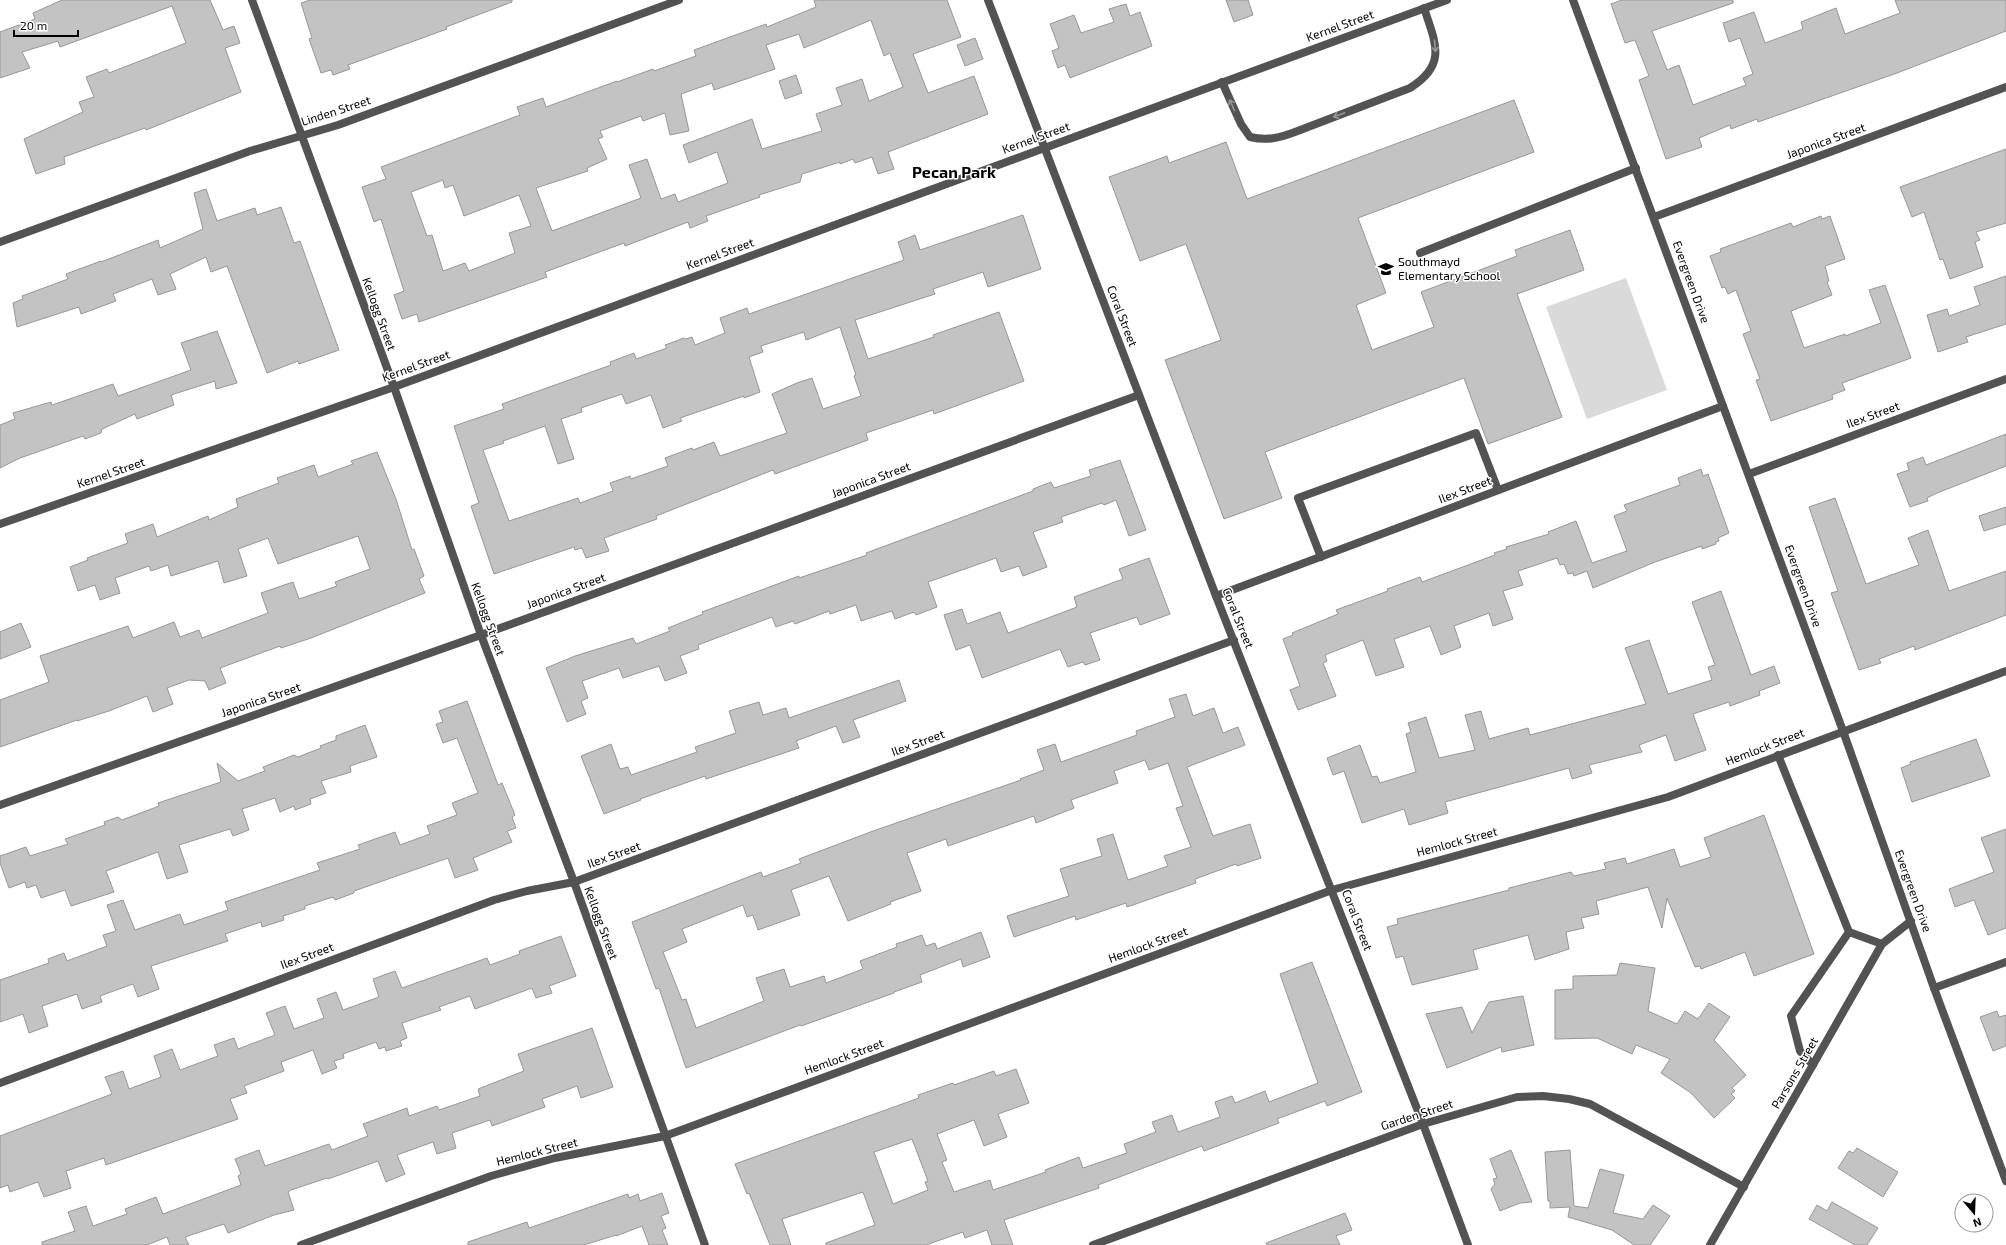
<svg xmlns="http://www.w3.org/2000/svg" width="2006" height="1245" font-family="'Exo 2',sans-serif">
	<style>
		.green { fill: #dadada }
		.building { fill: #c3c3c3; stroke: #979797; fill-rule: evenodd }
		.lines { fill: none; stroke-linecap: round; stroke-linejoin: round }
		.service { stroke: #535353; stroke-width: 8 }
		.minor { stroke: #535353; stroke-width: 8 }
		.tertiary { stroke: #535353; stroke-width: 8 }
		.oneway { stroke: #989898 }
		.labels { text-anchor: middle; stroke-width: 3; stroke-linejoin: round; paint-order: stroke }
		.street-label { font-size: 12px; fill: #000; stroke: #fff }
		.poi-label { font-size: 12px; fill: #000; stroke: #fff; text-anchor: start }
		.district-label { font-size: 16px; font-weight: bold; fill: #000; stroke: #fff }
	</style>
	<rect width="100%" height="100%" fill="#fff"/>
	<path class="green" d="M1626 278 1667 390 1587 419 1546 307Z"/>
	<g class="building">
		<path d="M62 0H210L223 30 234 26 240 43 225 48 241 92 146 130 145 128 64 157 65 164 36 174 24 139 83 112 79 102 94 97 86 77 107 69 109 73 186 43 172 6 60 47 58 41 22 52 30 68 0 78V32L35 19 33 13Z"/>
		<path d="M310 0H512V2L446 27 447 29 348 65 350 69 333 75 331 70 321 73 309 39 312 38 301 3Z"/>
		<path d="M814 0H947L961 37 913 54 928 93 974 76 988 114 888 152 894 169 878 174 872 157 855 163 853 159 840 164V162L802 174 800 182 759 195 760 197 706 216 708 221 690 228 688 222 625 246 624 243 545 272 547 277 419 322 417 314 402 319 394 295 404 291 381 219 374 222 362 187 386 179 381 167 520 115 517 107 543 98 546 107 617 81V82L653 69 654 71 696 56 694 50 766 24 767 27 816 7ZM871 20 884 56 890 53 903 87 869 101 862 79 836 88 842 105 816 114 822 131 762 149 752 119 683 145 689 163 717 152 728 183 678 202 675 194 661 199 647 159 629 165 641 198 552 231 536 188 588 171 587 168 607 159 598 139 603 137 600 131 641 116 643 121 665 113 670 135 689 131 681 94 712 83 714 90 775 69 766 45 799 34 804 48ZM443 180 445 188 453 185 464 216 519 195 531 226 509 233 515 253 469 271 465 263 443 271 432 235 427 236 411 192Z"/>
		<path d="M1226 0H1248L1253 15 1234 22Z"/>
		<path d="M1622 0H1733V3L1652 31 1667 70 1679 65 1693 105 1746 85 1743 78 1753 74 1740 38 1729 42 1723 23 1754 12 1765 43 1803 29 1801 22 1836 8 1845 34 1900 13 1895 0H2006V31L1897 73 1758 122 1757 119 1731 129 1730 125 1699 138 1702 147 1666 159 1639 80 1649 76 1635 40 1625 43 1611 4Z"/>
		<path d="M1126 4 1130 16 1140 12 1152 46 1070 78 1065 65 1058 68 1052 51 1059 48 1050 24 1074 15 1081 33 1114 22 1109 9Z"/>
		<path d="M975 38 983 59 965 66 957 45Z"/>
		<path d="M796 75 802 93 785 99 779 81Z"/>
		<path d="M1514 100 1534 152 1358 218 1386 293 1356 305 1372 350 1434 327 1421 292 1517 256 1515 250 1570 230 1584 270 1517 294 1562 417 1488 444 1464 378 1265 452 1282 498 1224 519 1165 360 1221 340 1186 244 1140 261 1109 177 1167 156 1169 163 1226 142 1247 199Z"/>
		<path d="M2006 149V223L1976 232 1980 240 1975 242 1983 267 1950 279 1943 259 1940 260 1924 212 1912 217 1900 187Z"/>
		<path d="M206 189 217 221 255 208 257 215 281 207 294 243 300 241 339 350 299 364 298 361 267 373 227 266 211 272 206 257 170 274 176 289 158 295 152 279 113 294 116 301 81 314 79 307 17 327 13 303 23 299 22 296 68 279 66 274 101 261V262L158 240 160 248 203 229 194 193Z"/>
		<path d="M1023 215 1041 269 988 287 983 272 933 289 935 294 855 320 868 359 934 337 933 335 999 312 1024 381 934 414 933 410 866 433 868 440 775 474 773 470 656 516 657 519 604 538 609 551 586 558 582 548 575 550 574 547 494 574 471 506 479 503 454 426 504 409 502 404 611 365 610 362 634 353 636 359 667 348 665 345 684 338 686 339 692 337 695 345 725 333 720 318 747 308 749 314 904 260 898 242 915 235 920 250ZM840 327 856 375 854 376 861 396 823 409 812 378 797 383 772 394 787 433 720 456 714 442 693 450 692 448 665 458 668 466 631 479 630 476 610 483 613 491 580 503 578 498 509 521 483 450 504 443 503 441 545 426 558 464 574 459 561 419 582 412 581 408 622 394 626 404 651 395 663 428 682 421 680 418 744 396V398L760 392 749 357 763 352 761 346 804 332 806 340Z"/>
		<path d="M1821 216 1822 219 1830 216 1845 259 1825 266 1829 281 1827 282 1832 295 1791 311 1804 348 1845 334V336L1881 323 1869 290 1885 285 1911 358 1842 383 1845 390 1832 395 1833 399 1771 421 1756 380 1760 379 1743 334 1751 331 1736 290 1728 294 1725 287 1722 288 1710 256 1721 252 1720 249 1791 223 1793 227Z"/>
		<path d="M2006 276V324L1966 337 1968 342 1938 352 1927 315 1947 309 1949 316 1980 305 1974 287Z"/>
		<path d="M217 331 237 383 216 389 215 381 171 395 174 405 137 419 135 414 102 429 101 433 85 439 83 436 20 458 0 468V425L15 419 13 413 51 402 52 405 113 384 118 396 191 370 181 343Z"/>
		<path d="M2006 434V466L1937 493 1927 498 1928 501 1910 507 1897 474 1909 470 1907 463 1923 457 1926 465Z"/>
		<path d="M377 452 396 499 412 550 414 549 424 576 419 579 425 593 311 638 281 648 280 646 220 668 226 683 209 690 205 681 189 680 167 688 173 704 153 712 147 696 109 711 77 721V720L0 747V700L49 682 40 656 128 626 133 638 174 622 180 637 199 630 202 638 268 613 261 593 293 582 299 599 337 586 335 582 370 569 358 536 278 564 268 538 238 549 247 576 224 583 218 561 171 576 168 565 151 571 149 566 115 578 120 593 100 600 95 585 78 591 70 567 88 560 87 558 128 543 125 534 153 524 157 537 208 516 209 520 238 507 236 499 279 483 277 478 314 465 318 477 353 464 351 461Z"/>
		<path d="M1120 460 1146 530 1129 536 1116 500 1104 505 1102 503 1061 517 1063 522 1033 532 1047 567 1023 576 1019 566 1001 572 996 558 928 582 937 607 916 615 914 612 895 619 892 611 861 621 856 605 830 614 829 611 795 624 793 621 776 627 772 617 698 645 699 649 680 656 687 673 665 681 659 666 623 678 619 668 582 681 588 698 581 701 586 714 567 722 546 668 575 656 633 638 636 644 670 631 668 628 703 614 702 612 799 576V578L867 555 866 553 1033 491V489L1051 482 1054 488 1091 476 1089 470Z"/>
		<path d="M1701 469 1703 476 1708 474 1729 533 1718 538 1719 541 1716 542V544L1702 549V546L1655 562 1593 588 1587 571 1574 576 1573 573 1568 574 1564 564 1560 565 1557 558 1518 571 1523 585 1503 591 1513 619 1493 626 1489 613 1454 626 1461 647 1441 655 1430 626 1394 639 1404 667 1376 676 1363 640 1325 655 1327 661 1323 663 1336 696 1298 710 1290 690 1300 686 1283 639 1293 635 1292 633 1338 614 1336 610 1388 591 1387 589 1420 577 1422 582 1495 555 1494 553 1507 549 1506 547 1549 534 1548 532 1576 521 1592 563 1627 551 1614 516 1627 511 1624 505 1680 485 1678 478Z"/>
		<path d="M1835 498 1866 584 1919 565 1908 538 1928 530 1949 591 2006 571V615L1915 650 1914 646 1879 659 1881 663 1859 670 1831 593 1838 591 1809 507Z"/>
		<path d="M2006 507V524L1984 531 1979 516Z"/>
		<path d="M1149 558 1170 614 1140 625 1137 617 1090 633 1100 660 1085 665 1083 662 1068 667 1060 649 982 678 970 645 956 650 944 615 962 609 967 624 1000 612 1008 633 1077 607 1074 597 1123 579 1119 569Z"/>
		<path d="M1721 591 1751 675 1774 666 1780 683 1759 691 1760 695 1730 706 1729 702 1693 714 1706 750 1675 761 1666 735 1639 745 1642 752 1589 765 1592 773 1572 779 1569 768 1445 802 1448 813 1409 825 1404 809 1362 823 1344 771 1333 775 1327 758 1360 745 1372 777 1377 776 1380 783 1416 772 1406 734 1411 732 1408 723 1426 717 1439 758 1475 750 1465 715 1481 711 1489 739 1528 728 1530 735 1646 704 1625 648 1649 640 1668 694 1712 680 1708 667 1715 665 1692 602Z"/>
		<path d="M21 623 31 647 0 659V632Z"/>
		<path d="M899 680 906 701 853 720 860 737 843 743 836 726 796 741 799 748 706 779 705 776 640 799 641 800 604 814 581 756 611 744 620 769 628 767 631 775 697 752 695 747 736 733 729 711 759 702 763 715 786 708 789 718Z"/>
		<path d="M1186 694 1193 716 1214 708 1223 733 1238 727 1245 745 1187 767 1213 836 1250 824 1261 858 1237 866 1236 864 1195 879 1196 883 1127 907 1126 903 1076 920 1075 916 1014 937 1007 916 1069 896 1060 869 1102 856 1097 839 1113 834 1128 880 1168 866 1164 856 1191 847 1176 808 1183 806 1168 763 1149 770 1145 760 1114 771 1118 783 1071 800 1074 808 1036 823 1034 816 948 846 946 839 907 853 921 891 890 902 891 904 848 921 829 876 791 890 800 915 758 930 753 915 747 917 743 905 682 929 687 942 663 952 682 1000 686 999 696 1028 764 1001 756 978 784 969 790 987 824 976 826 983 863 969 860 961 897 947 896 944 922 935 926 946 935 943 937 949 981 932 990 957 963 967 961 959 920 975 922 982 894 992V993L801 1026 800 1025 686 1068 659 988 656 989 632 922 761 872 763 877 801 863 799 859 873 831 1021 780 1020 779 1044 770 1037 750 1055 744 1061 762 1137 735 1136 731 1175 717 1169 699Z"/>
		<path d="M467 701 498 785 502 783 515 815 512 817 516 828 507 831 512 842 473 858 478 870 455 878 448 858 354 891V893L335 900 333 897 305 906V909L283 916 284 920 262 927 261 922 225 934 228 941 151 966 159 989 138 997 133 984 100 996 102 1002 82 1009 77 994 42 1006 48 1026 29 1033 23 1014 0 1022V980L49 963 48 959 64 953 67 961 107 946 103 935 116 931 107 905 123 900 135 930 180 914 184 925 228 910 225 902 320 870 317 863 360 849 358 845 395 832 400 845 430 834 427 826 457 815 452 803 478 793 457 738 443 743 436 724 443 722 439 711Z"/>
		<path d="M365 725 377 757 350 766 351 772 321 781 326 793 310 799 311 804 295 810 294 806 280 812 275 798 242 809 249 830 233 836 230 829 179 845 188 872 167 879 158 852 106 871 114 892 71 906 65 890 41 898 36 885 27 888 25 882 9 888 0 863V856L26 847 30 856 68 844 65 839 105 825 104 822 118 817 122 820 159 806 158 803 221 782 217 763 238 781 265 771 263 767 294 755 298 757 321 748 320 746 336 740V736Z"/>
		<path d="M1976 739 1990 776 1912 802 1901 768 1911 764 1910 762Z"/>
		<path d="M1764 815 1814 954 1754 976 1745 952 1701 969 1700 966 1695 967 1667 898 1662 928 1648 887 1596 901 1599 914 1581 918 1584 928 1566 932 1569 949 1535 960 1528 935 1473 950 1478 969 1412 985 1403 956 1396 958 1387 927 1398 924 1397 919 1509 890V888L1544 879 1571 872 1574 876 1606 869 1604 863 1625 858 1627 864 1674 849 1680 867 1711 857 1704 838Z"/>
		<path d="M2006 829V928L1988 935 1974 900 1955 907 1949 889 1994 872 1981 838Z"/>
		<path d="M561 936 576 976 549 986 552 993 536 998 532 988 475 1009 470 996 439 1007 441 1010 402 1023 407 1038 400 1041 402 1046 386 1051 385 1047 379 1049 376 1042 343 1054 344 1058 334 1061 337 1068 322 1074 313 1050 281 1062 284 1071 244 1086 247 1093 230 1099 238 1119 106 1165 104 1158 66 1171 71 1188 44 1197 38 1182 10 1192 8 1185 0 1188V1136L112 1094 105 1077 123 1071 129 1089 161 1077 154 1056 172 1049 180 1070 218 1056 214 1045 234 1038 238 1049 275 1035 266 1013 285 1006 294 1029 324 1018 317 999 336 992 343 1010 379 997 373 979 395 971 402 988 487 958 490 965 520 954 519 951Z"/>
		<path d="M1312 962 1362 1092 1327 1106 1325 1101 1277 1119 1279 1123 1204 1151 1202 1146 1098 1185 1099 1188 1004 1220 1013 1245H992L987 1230 965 1238 963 1232 926 1245H826V1243L875 1225 863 1192 782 1219 791 1245H770L749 1193 747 1194 735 1164 919 1098 918 1095 953 1083 954 1085 994 1071 996 1076 1016 1069 1029 1103 998 1114 1007 1137 984 1146 974 1120 937 1134 947 1160 942 1162 954 1192 990 1180 993 1190 1046 1172 1045 1170 1079 1157 1083 1168 1127 1153 1124 1144 1156 1132 1152 1122 1172 1115 1178 1132 1220 1117 1215 1102 1232 1096 1235 1103 1265 1091 1269 1102 1318 1083 1280 974ZM912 1139 928 1181 925 1182 928 1190 893 1204 874 1152Z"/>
		<path d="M1620 963 1655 968 1648 1011 1677 1024 1685 1011 1698 1019 1709 1003 1730 1017 1714 1040 1746 1075 1732 1088 1735 1091 1731 1094 1735 1098 1714 1118 1691 1093 1661 1073 1670 1059 1636 1045 1632 1054 1597 1038 1555 1039V990L1573 989V976L1617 975Z"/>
		<path d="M1523 996 1534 1045 1502 1052 1501 1047 1447 1068 1426 1014 1462 1007 1472 1033 1489 1002Z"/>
		<path d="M1997 1011 1999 1017 2006 1015V1046L1993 1051 1980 1017Z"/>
		<path d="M592 1028 613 1087 581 1098 577 1086 542 1099 545 1107 492 1126 490 1120 452 1133 456 1148 437 1154 433 1142 397 1155 405 1174 386 1182 378 1161 328 1179 327 1178 291 1190 288 1192 294 1210 274 1215 228 1233 224 1224 185 1237 189 1245H170L167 1237 147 1245H42V1242L75 1231 68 1212 86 1206 93 1226 127 1214 125 1209 156 1197 163 1214 241 1185 238 1176 241 1174 235 1159 259 1150 265 1166 329 1144 332 1150 368 1136 363 1124 407 1108 409 1116 437 1106 439 1110 480 1096 478 1089 524 1071 518 1054Z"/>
		<path d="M1857 1148 1898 1172 1883 1197 1838 1168 1849 1151 1853 1153Z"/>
		<path d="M1511 1150 1532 1202 1520 1203 1500 1211 1491 1189 1495 1184 1493 1179 1497 1178 1490 1159Z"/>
		<path d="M1570 1150 1574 1206 1588 1208 1600 1169 1624 1175 1613 1213 1643 1219 1653 1205 1670 1216 1650 1245H1634L1612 1230 1568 1217 1570 1207 1550 1208V1201H1548L1545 1152Z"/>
		<path d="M662 1193 669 1213 661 1216 666 1228 662 1230 668 1245H649L642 1226 616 1236V1235L584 1245H468V1242L527 1222 529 1228 628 1194 629 1198 638 1194 640 1201Z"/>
		<path d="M1832 1202 1878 1228 1867 1245H1855L1809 1219 1817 1205 1827 1211Z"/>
		<path d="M1345 1213 1352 1230 1336 1236 1340 1245H1267L1266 1243Z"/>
	</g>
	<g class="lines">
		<g class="service">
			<path d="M1222 82 1241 124 1250 137C1267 141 1279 138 1295 132L1410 88C1447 65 1436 44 1424 8"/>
			<path d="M1420 253 1636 168"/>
			<path d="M1321 557 1298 498 1476 433 1498 490"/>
			<path d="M1778 755 1849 932 1882 944"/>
			<path d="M1813 1065 1800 1051 1791 1016 1849 932"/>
		</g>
		<g class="minor">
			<path d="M252 0 394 387 481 635 574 882 705 1245"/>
			<path d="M988 0 1216 596 1423 1124 1468 1245"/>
			<path d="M1654 217 2006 87"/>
			<path d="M0 242 250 151 338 125 679 0"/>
			<path d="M1749 474 2006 379"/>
			<path d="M0 524 394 387 1447 0"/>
			<path d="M1216 596 1723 406"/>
			<path d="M0 805 481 635 1139 395"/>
			<path d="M1934 988 2006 962"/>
			<path d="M0 1083 494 900 527 891 574 882 1234 640"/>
			<path d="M301 1245 491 1176 555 1158 665 1136 1332 890 1668 797 2006 671"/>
			<path d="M1093 1245 1423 1124 1517 1097 1543 1096 1569 1099 1590 1104 1744 1187"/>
			<path d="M1710 1245 1882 944 1911 921"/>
		</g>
		<path class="tertiary" d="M1573 0 1843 731 1934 988 2006 1181"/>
	</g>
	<defs><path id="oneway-shaft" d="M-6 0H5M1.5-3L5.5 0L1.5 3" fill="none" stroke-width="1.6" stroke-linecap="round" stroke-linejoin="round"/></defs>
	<g class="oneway">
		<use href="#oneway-shaft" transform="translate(1435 46) rotate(85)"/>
		<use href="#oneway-shaft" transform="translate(1232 105) rotate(-114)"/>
		<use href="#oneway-shaft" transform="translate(1339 115) rotate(159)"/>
	</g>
	<defs>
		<symbol id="school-bare" viewBox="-9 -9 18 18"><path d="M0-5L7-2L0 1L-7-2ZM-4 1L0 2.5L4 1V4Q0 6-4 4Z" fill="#000" stroke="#fff" stroke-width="2.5" paint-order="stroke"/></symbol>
	</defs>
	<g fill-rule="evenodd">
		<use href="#school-bare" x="1375" y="258" width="22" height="22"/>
	</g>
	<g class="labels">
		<g class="street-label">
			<text transform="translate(1340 26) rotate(-20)" y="4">Kernel Street</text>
			<text transform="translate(336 111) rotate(-18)" y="4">Linden Street</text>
			<text transform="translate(1036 138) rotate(-20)" y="4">Kernel Street</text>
			<text transform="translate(1826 141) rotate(-20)" y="4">Japonica Street</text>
			<text transform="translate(720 254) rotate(-20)" y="4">Kernel Street</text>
			<text transform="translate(1691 282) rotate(70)" y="4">Evergreen Drive</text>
			<text transform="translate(379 314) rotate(70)" y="4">Kellogg Street</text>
			<text transform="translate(1122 316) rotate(69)" y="4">Coral Street</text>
			<text transform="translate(416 366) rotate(-20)" y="4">Kernel Street</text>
			<text transform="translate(1873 415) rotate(-20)" y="4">Ilex Street</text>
			<text transform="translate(111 473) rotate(-19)" y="4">Kernel Street</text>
			<text transform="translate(871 480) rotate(-20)" y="4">Japonica Street</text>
			<text transform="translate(1465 490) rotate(-21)" y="4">Ilex Street</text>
			<text transform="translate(1803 586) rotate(70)" y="4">Evergreen Drive</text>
			<text transform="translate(566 591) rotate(-20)" y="4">Japonica Street</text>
			<text transform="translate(1238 618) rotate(68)" y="4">Coral Street</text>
			<text transform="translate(488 619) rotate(70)" y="4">Kellogg Street</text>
			<text transform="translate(261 700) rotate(-19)" y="4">Japonica Street</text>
			<text transform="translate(918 743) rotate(-20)" y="4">Ilex Street</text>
			<text transform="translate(1765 747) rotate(-21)" y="4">Hemlock Street</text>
			<text transform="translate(1457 842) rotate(-15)" y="4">Hemlock Street</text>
			<text transform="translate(614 855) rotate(-20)" y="4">Ilex Street</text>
			<text transform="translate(1913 891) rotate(70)" y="4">Evergreen Drive</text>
			<text transform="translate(1357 920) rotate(69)" y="4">Coral Street</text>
			<text transform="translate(601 923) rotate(70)" y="4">Kellogg Street</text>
			<text transform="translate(1148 945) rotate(-20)" y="4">Hemlock Street</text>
			<text transform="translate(307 956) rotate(-20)" y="4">Ilex Street</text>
			<text transform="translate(844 1057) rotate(-20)" y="4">Hemlock Street</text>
			<text transform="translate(1795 1073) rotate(-60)" y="4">Parsons Street</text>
			<text transform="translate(1417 1115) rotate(-18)" y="4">Garden Street</text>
			<text transform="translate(537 1152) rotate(-14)" y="4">Hemlock Street</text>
		</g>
		<g class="poi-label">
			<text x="1398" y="266">Southmayd<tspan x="1398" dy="14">Elementary School</tspan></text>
		</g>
		<g class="district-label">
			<text x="954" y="178">Pecan Park</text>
		</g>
	</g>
	<g transform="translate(1974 1213) rotate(161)"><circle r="19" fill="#ffffff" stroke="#999999"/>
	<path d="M0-3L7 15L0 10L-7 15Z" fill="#000000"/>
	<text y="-6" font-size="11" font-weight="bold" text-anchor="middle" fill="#000000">N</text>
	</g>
	<path d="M14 30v6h64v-6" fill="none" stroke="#000000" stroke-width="2"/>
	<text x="20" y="30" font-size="12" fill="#000000" stroke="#ffffff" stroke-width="3" paint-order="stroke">20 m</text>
</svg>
